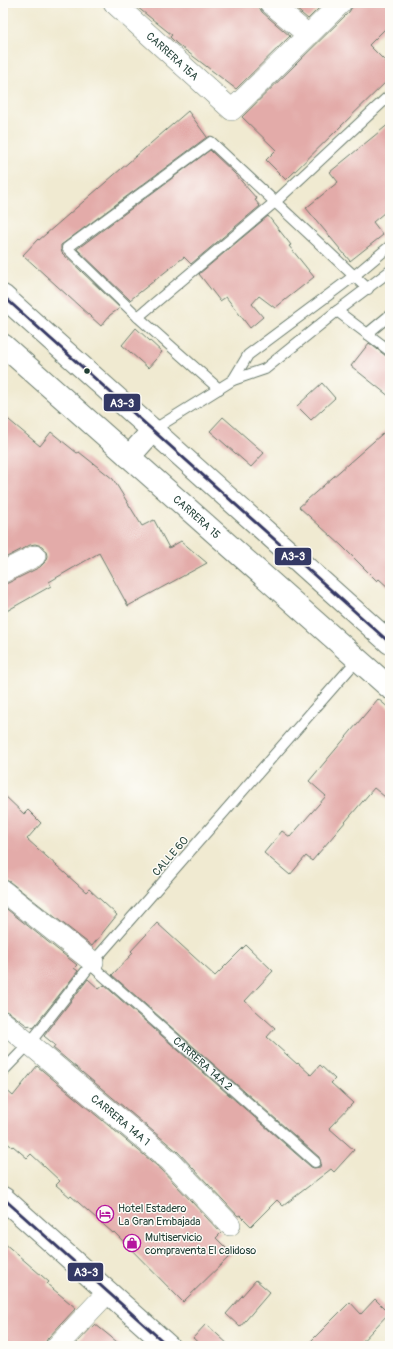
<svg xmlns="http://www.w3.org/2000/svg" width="393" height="1349" font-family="Pangolin,sans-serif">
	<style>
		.building { fill: #e3aba9 }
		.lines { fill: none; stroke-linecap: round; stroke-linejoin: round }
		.service-casing { stroke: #687a6b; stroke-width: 12 }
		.minor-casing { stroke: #687a6b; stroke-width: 22 }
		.secondary-casing { stroke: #687a6b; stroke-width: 24 }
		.service { stroke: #fff; stroke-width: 10 }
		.minor { stroke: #fff; stroke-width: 21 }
		.secondary { stroke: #fff; stroke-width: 22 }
		.bus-1-casing { stroke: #fdfcf7; stroke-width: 6 }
		.bus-1 { stroke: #343965; stroke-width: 3 }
		.bus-dot { fill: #1f3d34; stroke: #fdfcf7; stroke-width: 1.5 }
		.labels { text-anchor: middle; stroke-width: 3; stroke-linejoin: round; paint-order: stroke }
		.street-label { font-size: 11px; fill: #1f3d34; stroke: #fdfcf7 }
		.poi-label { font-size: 11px; fill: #1f3d34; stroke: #fdfcf7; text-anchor: start }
		.line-badge { stroke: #fdfcf7; stroke-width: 1.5 }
		.badge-label { font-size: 11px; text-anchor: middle; font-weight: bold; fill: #fff }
	</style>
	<rect width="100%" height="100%" fill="#fdfcf7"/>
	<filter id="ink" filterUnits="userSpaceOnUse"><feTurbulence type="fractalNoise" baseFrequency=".025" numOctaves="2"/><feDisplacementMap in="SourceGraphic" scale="8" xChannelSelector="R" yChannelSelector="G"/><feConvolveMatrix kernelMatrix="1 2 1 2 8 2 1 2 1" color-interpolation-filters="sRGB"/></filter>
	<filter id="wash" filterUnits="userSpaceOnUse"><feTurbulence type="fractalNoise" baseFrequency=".012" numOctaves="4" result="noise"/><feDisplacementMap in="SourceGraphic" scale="16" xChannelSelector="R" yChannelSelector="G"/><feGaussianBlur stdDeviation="0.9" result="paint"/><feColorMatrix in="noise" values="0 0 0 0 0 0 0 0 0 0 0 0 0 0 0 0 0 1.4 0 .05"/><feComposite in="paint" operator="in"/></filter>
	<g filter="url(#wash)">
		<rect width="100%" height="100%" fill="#f0ead1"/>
		<g id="blocks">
			<g class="building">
				<path d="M132 3H258L259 7 262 12 290 36 236 89 177 44 170 37 172 35Z"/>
				<path d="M289 3H324L308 19Z"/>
				<path d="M353 3H390V24L369 45 390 66V78L286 180 266 160 276 150 242 117 349 12 352 7Z"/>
				<path d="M188 111 207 137 61 245V249L62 253 120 308 110 315 101 326 23 255 38 239 39 240Z"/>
				<path d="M390 123V208L373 222 383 235 350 261 306 208 338 182 330 172Z"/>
				<path d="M210 150 235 174 257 199 255 200 260 206 191 264 184 257 130 300 77 249Z"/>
				<path d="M268 216 291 245 289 246 314 277 275 308 259 296 252 304 263 317 250 328 226 297 220 301 199 274Z"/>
				<path d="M136 328 162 352 148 368 122 345Z"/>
				<path d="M369 343 386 356 390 357V397L351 366Z"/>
				<path d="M322 383 335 398 311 420 297 406Z"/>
				<path d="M3 415 40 446 51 432 77 453 79 452 113 479 142 526 154 520 169 548 181 541 207 563 128 606 99 553 49 582 51 586 3 613V584L8 583 40 567 45 562 47 556 46 551 42 546 35 544 30 545 3 559Z"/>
				<path d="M223 417 264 453 251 467 210 431Z"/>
				<path d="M390 427V589L379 579 377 581 342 546 299 507Z"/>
				<path d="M378 699 390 709V801L374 788 312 861 306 856 290 875 264 853 282 831 290 837 326 796 309 781Z"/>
				<path d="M3 794 24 814 28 810 41 823 27 839 86 892 89 889 117 915 92 946 10 882 3 879Z"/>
				<path d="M3 906 77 965 74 968 78 971 33 1028 29 1025 28 1026 25 1024 10 1013 3 1010Z"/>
				<path d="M157 923 215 976 246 945 273 971 245 1001 275 1028 267 1037 297 1064 298 1063 311 1075 320 1065 335 1079 331 1083 353 1103 329 1128 354 1150 334 1172 331 1169 283 1206 277 1200 251 1226 240 1215 238 1216 178 1152 53 1048 55 1045 44 1036 88 979 99 989 104 985 311 1167 314 1168 320 1167 321 1163 319 1157 112 975 133 953 131 951Z"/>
				<path d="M37 1066 162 1170 221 1233 216 1238 232 1254 183 1302 114 1232 113 1233 71 1196 70 1197 56 1185 60 1181 31 1154 27 1158 13 1146 12 1147 3 1139V1087L13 1096Z"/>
				<path d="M3 1242 49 1282 47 1284 76 1308 48 1338 45 1343V1346H3Z"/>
				<path d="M256 1280 270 1292 240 1327 226 1314Z"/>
				<path d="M375 1299 389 1313 358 1346H306L350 1302 361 1314Z"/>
				<path d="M95 1324 122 1346H74Z"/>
				<path d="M206 1324 230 1346H202L193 1338Z"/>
			</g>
		</g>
	</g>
	<g filter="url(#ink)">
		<use href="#blocks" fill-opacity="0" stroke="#687a6b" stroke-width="1"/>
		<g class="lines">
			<defs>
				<g id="service">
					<path d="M337 311 390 351"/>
					<path d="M138 317 275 202 390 95"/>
					<path d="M367 334 390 315"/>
					<path d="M233 380 248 355 354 276 390 246"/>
					<path d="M219 389 138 317 67 248 211 142 368 289"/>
					<path d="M153 430 233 380 265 369 337 311 390 271"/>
					<path id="s1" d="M91 965 315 1162"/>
					<path d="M3 1071 29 1044 93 962 358 659"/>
				</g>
				<g id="minor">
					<path id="s2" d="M114 3 232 110 341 3"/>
					<path d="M270 3 308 35"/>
					<path d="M3 572 35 556"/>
					<path d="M3 891 93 962"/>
					<path id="s3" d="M3 1022 170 1161 230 1225"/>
					<path d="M57 1346 108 1292"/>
				</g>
				<g id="secondary">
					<path d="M3 296 390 643"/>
					<path id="s4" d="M3 345 390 688"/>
					<path d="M129 457 153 430"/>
					<path d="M3 1198 168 1346"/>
				</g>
			</defs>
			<use href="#service" class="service-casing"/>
			<use href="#minor" class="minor-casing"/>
			<use href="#secondary" class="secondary-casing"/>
			<use href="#service" class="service"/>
			<use href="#minor" class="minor"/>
			<use href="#secondary" class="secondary"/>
			<defs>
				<g id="bus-1">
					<path d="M3 296 390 643"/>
					<path d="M3 1198 168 1346"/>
				</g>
			</defs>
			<use href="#bus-1" class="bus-1-casing"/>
			<use href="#bus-1" class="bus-1"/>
		</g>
	</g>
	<defs>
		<symbol id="hotel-ring" viewBox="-11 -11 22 22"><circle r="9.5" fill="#fdfcf7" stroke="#b5179e" stroke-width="1.5"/><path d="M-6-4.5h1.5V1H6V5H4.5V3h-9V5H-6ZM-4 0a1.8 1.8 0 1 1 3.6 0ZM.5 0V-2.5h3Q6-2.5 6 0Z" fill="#b5179e"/></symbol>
		<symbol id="shop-ring" viewBox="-11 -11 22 22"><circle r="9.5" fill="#fdfcf7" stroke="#b5179e" stroke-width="1.5"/><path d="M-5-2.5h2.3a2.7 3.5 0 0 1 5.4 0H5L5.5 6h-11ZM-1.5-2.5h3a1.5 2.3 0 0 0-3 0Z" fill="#b5179e"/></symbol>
	</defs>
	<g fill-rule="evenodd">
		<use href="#hotel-ring" x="95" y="1204" width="20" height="20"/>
		<use href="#shop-ring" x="122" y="1233" width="20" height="20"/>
	</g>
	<circle class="bus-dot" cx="87" cy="371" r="3.5"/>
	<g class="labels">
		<g class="street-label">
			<text dy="4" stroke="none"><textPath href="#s2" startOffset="79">CARRERA 15A</textPath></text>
			<text dy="4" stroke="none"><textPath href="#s4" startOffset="259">CARRERA 15</textPath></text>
			<text transform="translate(170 856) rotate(-49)" y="4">CALLE 60</text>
			<text dy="4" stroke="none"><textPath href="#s1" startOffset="149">CARRERA 14A 2</textPath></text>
			<text dy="4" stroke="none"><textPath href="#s3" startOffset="153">CARRERA 14A 1</textPath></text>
		</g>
		<g class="poi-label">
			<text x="118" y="1212">Hotel Estadero<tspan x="118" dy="13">La Gran Embajada</tspan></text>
			<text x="145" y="1241">Multiservicio<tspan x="145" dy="13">compraventa El calidoso</tspan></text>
		</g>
	</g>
	<g class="line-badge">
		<rect x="103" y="393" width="38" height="19" rx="4" fill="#343965"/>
		<rect x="274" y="547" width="38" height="19" rx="4" fill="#343965"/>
		<rect x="67" y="1262" width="37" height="20" rx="4" fill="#343965"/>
	</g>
	<g class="badge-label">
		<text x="122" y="407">A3-3</text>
		<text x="293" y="560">A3-3</text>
		<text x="86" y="1276">A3-3</text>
	</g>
	<rect width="393" height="1349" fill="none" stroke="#fdfcf7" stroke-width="16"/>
</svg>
